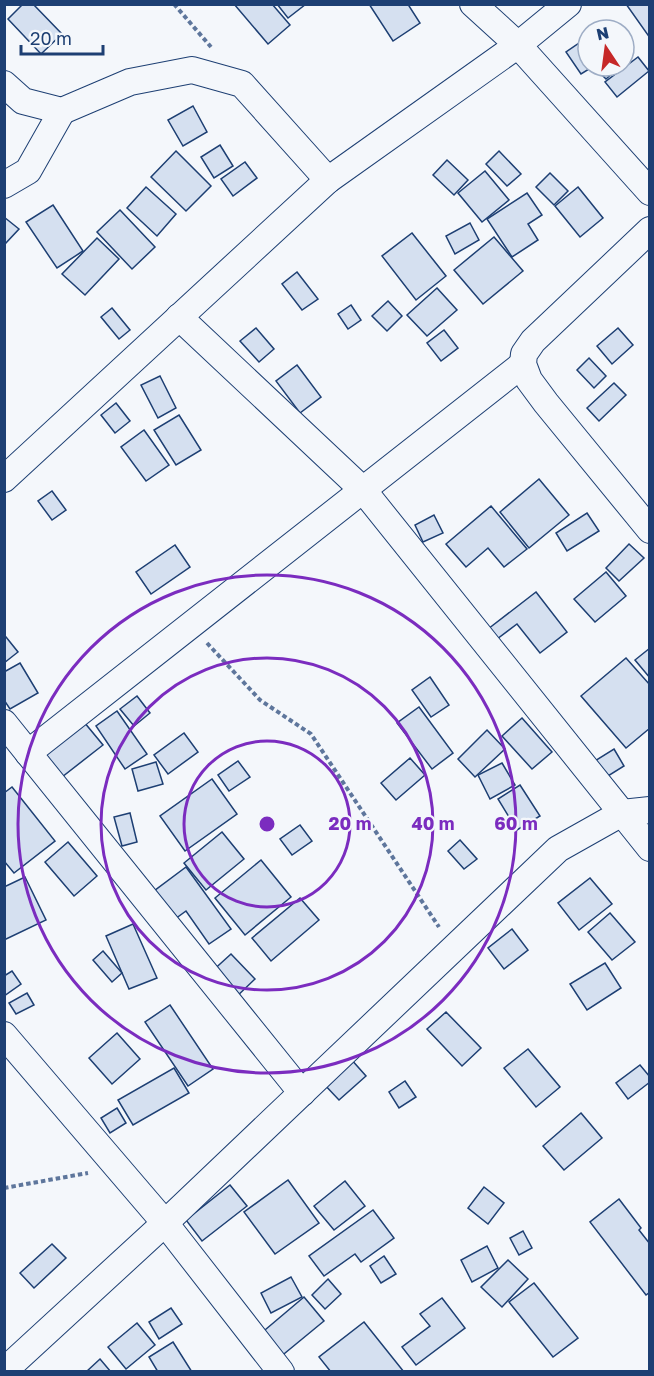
<svg xmlns="http://www.w3.org/2000/svg" width="654" height="1376" font-family="'Golos Text',sans-serif">
	<style>
		.building { fill: #d5e0f0; stroke: #1d3f73; stroke-width: 1.5 }
		.lines { fill: none; stroke-linecap: round; stroke-linejoin: round }
		.minor-casing { stroke: #1d3f73; stroke-width: 28 }
		.path { stroke: #5e769c; stroke-width: 4; stroke-dasharray: 4.5 3; stroke-linecap: butt }
		.minor { stroke: #f4f7fb; stroke-width: 26 }
		.ring { fill: none; stroke: #7b2cbf; stroke-width: 3 }
		.centre { fill: #7b2cbf; stroke: #f4f7fb; stroke-width: 3 }
		.ring-label { font-size: 18px; text-anchor: middle; font-weight: bold; fill: #7b2cbf; stroke: #f4f7fb; stroke-width: 4.5; stroke-linejoin: round; paint-order: stroke }
	</style>
	<rect width="100%" height="100%" fill="#f4f7fb"/>
	<g class="building">
		<path d="M23 4H33L62 34 41 54 8 19Z"/>
		<path d="M234 4H272L290 25 268 44Z"/>
		<path d="M277 4H306L288 18Z"/>
		<path d="M369 4H412L409 6 420 23 393 41Z"/>
		<path d="M626 4H650V38Z"/>
		<path d="M588 37V66H594L581 74 566 52Z"/>
		<path d="M626 48 632 55 624 63V49Z"/>
		<path d="M638 57 649 71 617 97 605 82Z"/>
		<path d="M606 66H621L606 79 599 72Z"/>
		<path d="M193 106 207 132 183 146 168 120Z"/>
		<path d="M220 145 233 166 214 178 201 157Z"/>
		<path d="M176 151 211 186 186 211 151 177Z"/>
		<path d="M499 151 521 174 507 186 486 164Z"/>
		<path d="M447 160 468 180 454 195 433 175Z"/>
		<path d="M245 162 257 178 233 196 221 179Z"/>
		<path d="M485 171 509 200 482 222 458 193Z"/>
		<path d="M550 173 568 191 554 205 536 187Z"/>
		<path d="M146 187 176 214 157 236 127 208Z"/>
		<path d="M578 187 603 218 580 237 555 206Z"/>
		<path d="M527 193 542 215 528 224 538 240 512 257 487 219Z"/>
		<path d="M53 205 83 251 57 268 26 222Z"/>
		<path d="M120 210 155 247 132 269 97 232Z"/>
		<path d="M4 217 19 229 4 245Z"/>
		<path d="M470 223 479 240 455 254 446 236Z"/>
		<path d="M412 233 446 276 416 300 382 256Z"/>
		<path d="M494 237 523 271 483 304 454 270Z"/>
		<path d="M97 238 119 259 85 295 62 274Z"/>
		<path d="M297 272 318 299 302 310 282 284Z"/>
		<path d="M437 288 457 310 427 336 407 315Z"/>
		<path d="M388 301 402 316 387 331 372 316Z"/>
		<path d="M351 305 361 320 348 329 338 314Z"/>
		<path d="M112 308 130 330 119 339 101 317Z"/>
		<path d="M256 328 274 349 259 362 240 341Z"/>
		<path d="M618 328 633 345 612 364 597 346Z"/>
		<path d="M444 330 458 348 441 361 427 343Z"/>
		<path d="M589 358 606 376 594 388 577 370Z"/>
		<path d="M297 365 321 397 300 413 276 381Z"/>
		<path d="M160 376 176 408 158 418 141 385Z"/>
		<path d="M614 383 626 395 599 421 587 408Z"/>
		<path d="M116 403 130 421 115 433 101 415Z"/>
		<path d="M179 415 201 450 176 465 154 430Z"/>
		<path d="M144 430 169 465 146 481 121 447Z"/>
		<path d="M539 479 569 515 529 548 500 512Z"/>
		<path d="M52 491 66 510 52 520 38 501Z"/>
		<path d="M491 506 527 549 504 567 488 548 466 567 446 544Z"/>
		<path d="M587 513 599 531 567 551 556 533Z"/>
		<path d="M434 515 443 533 423 542 415 525Z"/>
		<path d="M629 544 644 558 619 581 606 568Z"/>
		<path d="M175 545 190 567 151 594 136 572Z"/>
		<path d="M606 572 626 596 595 622 574 599Z"/>
		<path d="M536 592 567 632 540 653 517 624 497 639 488 629Z"/>
		<path d="M6 637 18 652 4 663V639Z"/>
		<path d="M650 648V678L635 660Z"/>
		<path d="M626 658 650 685V728L626 748 581 696Z"/>
		<path d="M20 663 38 693 10 709 4 700V672Z"/>
		<path d="M430 677 449 705 431 717 412 690Z"/>
		<path d="M137 696 150 713 134 726 120 709Z"/>
		<path d="M419 707 453 753 432 769 397 723Z"/>
		<path d="M117 711 147 754 125 769 96 726Z"/>
		<path d="M522 718 552 752 532 769 502 736Z"/>
		<path d="M84 722 103 745 62 777 44 754Z"/>
		<path d="M487 730 505 749 475 777 458 759Z"/>
		<path d="M184 733 198 752 168 774 154 755Z"/>
		<path d="M614 749 624 766 600 781 590 764Z"/>
		<path d="M410 758 425 775 396 800 381 783Z"/>
		<path d="M238 761 250 777 229 791 218 775Z"/>
		<path d="M156 762 163 784 138 791 132 769Z"/>
		<path d="M502 763 515 785 490 799 478 775Z"/>
		<path d="M212 779 237 814 185 851 160 816Z"/>
		<path d="M520 785 540 816 517 830 498 799Z"/>
		<path d="M12 787 55 841 14 873 4 861V793Z"/>
		<path d="M130 813 137 842 122 846 114 817Z"/>
		<path d="M300 825 312 841 292 855 280 839Z"/>
		<path d="M222 832 244 859 206 890 184 863Z"/>
		<path d="M460 840 477 859 464 869 448 851Z"/>
		<path d="M68 842 97 876 74 896 45 862Z"/>
		<path d="M261 860 291 897 245 935 215 898Z"/>
		<path d="M186 867 231 929 209 944 186 911 175 919 154 891Z"/>
		<path d="M25 877 46 920 4 940V887Z"/>
		<path d="M590 878 612 904 579 930 558 903Z"/>
		<path d="M300 898 319 920 271 961 252 938Z"/>
		<path d="M610 913 635 942 612 960 588 932Z"/>
		<path d="M133 924 157 978 129 989 106 936Z"/>
		<path d="M512 929 528 950 504 969 488 948Z"/>
		<path d="M103 951 122 973 112 982 93 960Z"/>
		<path d="M231 954 255 979 233 1000 209 974Z"/>
		<path d="M605 963 621 988 587 1010 570 984Z"/>
		<path d="M12 971 21 984 4 996V976Z"/>
		<path d="M27 993 34 1005 16 1014 9 1003Z"/>
		<path d="M170 1005 213 1069 188 1086 145 1022Z"/>
		<path d="M446 1012 481 1048 462 1066 427 1029Z"/>
		<path d="M117 1033 140 1059 112 1084 89 1058Z"/>
		<path d="M528 1049 560 1087 536 1107 504 1068Z"/>
		<path d="M350 1058 366 1076 339 1100 323 1083Z"/>
		<path d="M640 1065 650 1077V1082L628 1099 616 1083Z"/>
		<path d="M174 1068 189 1093 133 1125 118 1100Z"/>
		<path d="M405 1081 416 1097 399 1108 389 1092Z"/>
		<path d="M117 1108 126 1123 110 1133 101 1118Z"/>
		<path d="M581 1113 602 1138 564 1170 543 1146Z"/>
		<path d="M288 1180 319 1223 275 1254 244 1212Z"/>
		<path d="M345 1181 365 1206 334 1230 314 1206Z"/>
		<path d="M230 1185 247 1206 202 1241 186 1220Z"/>
		<path d="M484 1187 504 1203 488 1224 468 1208Z"/>
		<path d="M619 1199 641 1228 639 1230 650 1244V1292L646 1295 590 1222Z"/>
		<path d="M373 1210 394 1238 361 1262 355 1254 324 1276 309 1256Z"/>
		<path d="M523 1231 532 1248 519 1255 510 1238Z"/>
		<path d="M52 1244 66 1258 34 1288 20 1273Z"/>
		<path d="M487 1246 498 1268 472 1282 461 1260Z"/>
		<path d="M384 1256 396 1274 381 1283 370 1266Z"/>
		<path d="M508 1260 528 1279 502 1307 481 1287Z"/>
		<path d="M291 1277 302 1297 271 1313 261 1293Z"/>
		<path d="M328 1279 341 1294 325 1309 312 1295Z"/>
		<path d="M534 1283 578 1338 553 1357 509 1302Z"/>
		<path d="M304 1297 324 1321 279 1358 259 1335Z"/>
		<path d="M442 1298 465 1328 416 1365 402 1347 430 1326 420 1314Z"/>
		<path d="M171 1308 182 1324 159 1339 149 1322Z"/>
		<path d="M364 1322 404 1372H331L319 1357Z"/>
		<path d="M137 1323 155 1345 126 1369 108 1347Z"/>
		<path d="M173 1342 192 1372H158L149 1357Z"/>
		<path d="M100 1359 111 1372H86Z"/>
	</g>
	<g class="lines">
		<defs>
			<g id="minor">
				<path d="M473 4 518 45 650 192"/>
				<path d="M4 84 23 101 62 111 130 82 192 70 242 84 328 180"/>
				<path d="M4 185 28 171 62 111"/>
				<path d="M650 230 533 341 524 354 523 364 529 380 546 403 650 530"/>
				<path d="M179 317 363 490 650 848"/>
				<path d="M4 479 328 180 518 45 568 4"/>
				<path d="M4 723 302 1093"/>
				<path d="M28 753 523 364"/>
				<path d="M4 1035 165 1223 281 1372"/>
				<path d="M4 1371 165 1223 558 849 622 813 650 810"/>
			</g>
		</defs>
		<use href="#minor" class="minor-casing"/>
		<g class="path">
			<path d="M174 4 211 47"/>
			<path d="M207 643 260 700 311 734 439 927"/>
			<path d="M4 1188 88 1173"/>
		</g>
		<use href="#minor" class="minor"/>
	</g>
	<g class="ring">
		<circle cx="267" cy="824" r="83"/>
		<circle cx="267" cy="824" r="166"/>
		<circle cx="267" cy="824" r="249"/>
	</g>
	<circle cx="267" cy="824" r="9" class="centre"/>
	<g class="ring-label">
		<text x="350" y="830">20 m</text>
		<text x="433" y="830">40 m</text>
		<text x="516" y="830">60 m</text>
	</g>
	<rect width="654" height="1376" fill="none" stroke="#1d3f73" stroke-width="12"/>
	<g transform="translate(606 48) rotate(347)"><circle r="28" fill="#f4f7fb" stroke="#9eadc5" stroke-width="1.5"/>
	<path d="M0-4.5L10 22L0 15L-10 22Z" fill="#c62828"/>
	<text y="-9" font-size="16" font-weight="bold" text-anchor="middle" fill="#1d3f73">N</text>
	</g>
	<path d="M21 45v9h82v-9" fill="none" stroke="#1d3f73" stroke-width="3"/>
	<text x="30" y="45" font-size="18" fill="#1d3f73" stroke="#f4f7fb" stroke-width="4.5" paint-order="stroke">20 m</text>
</svg>
